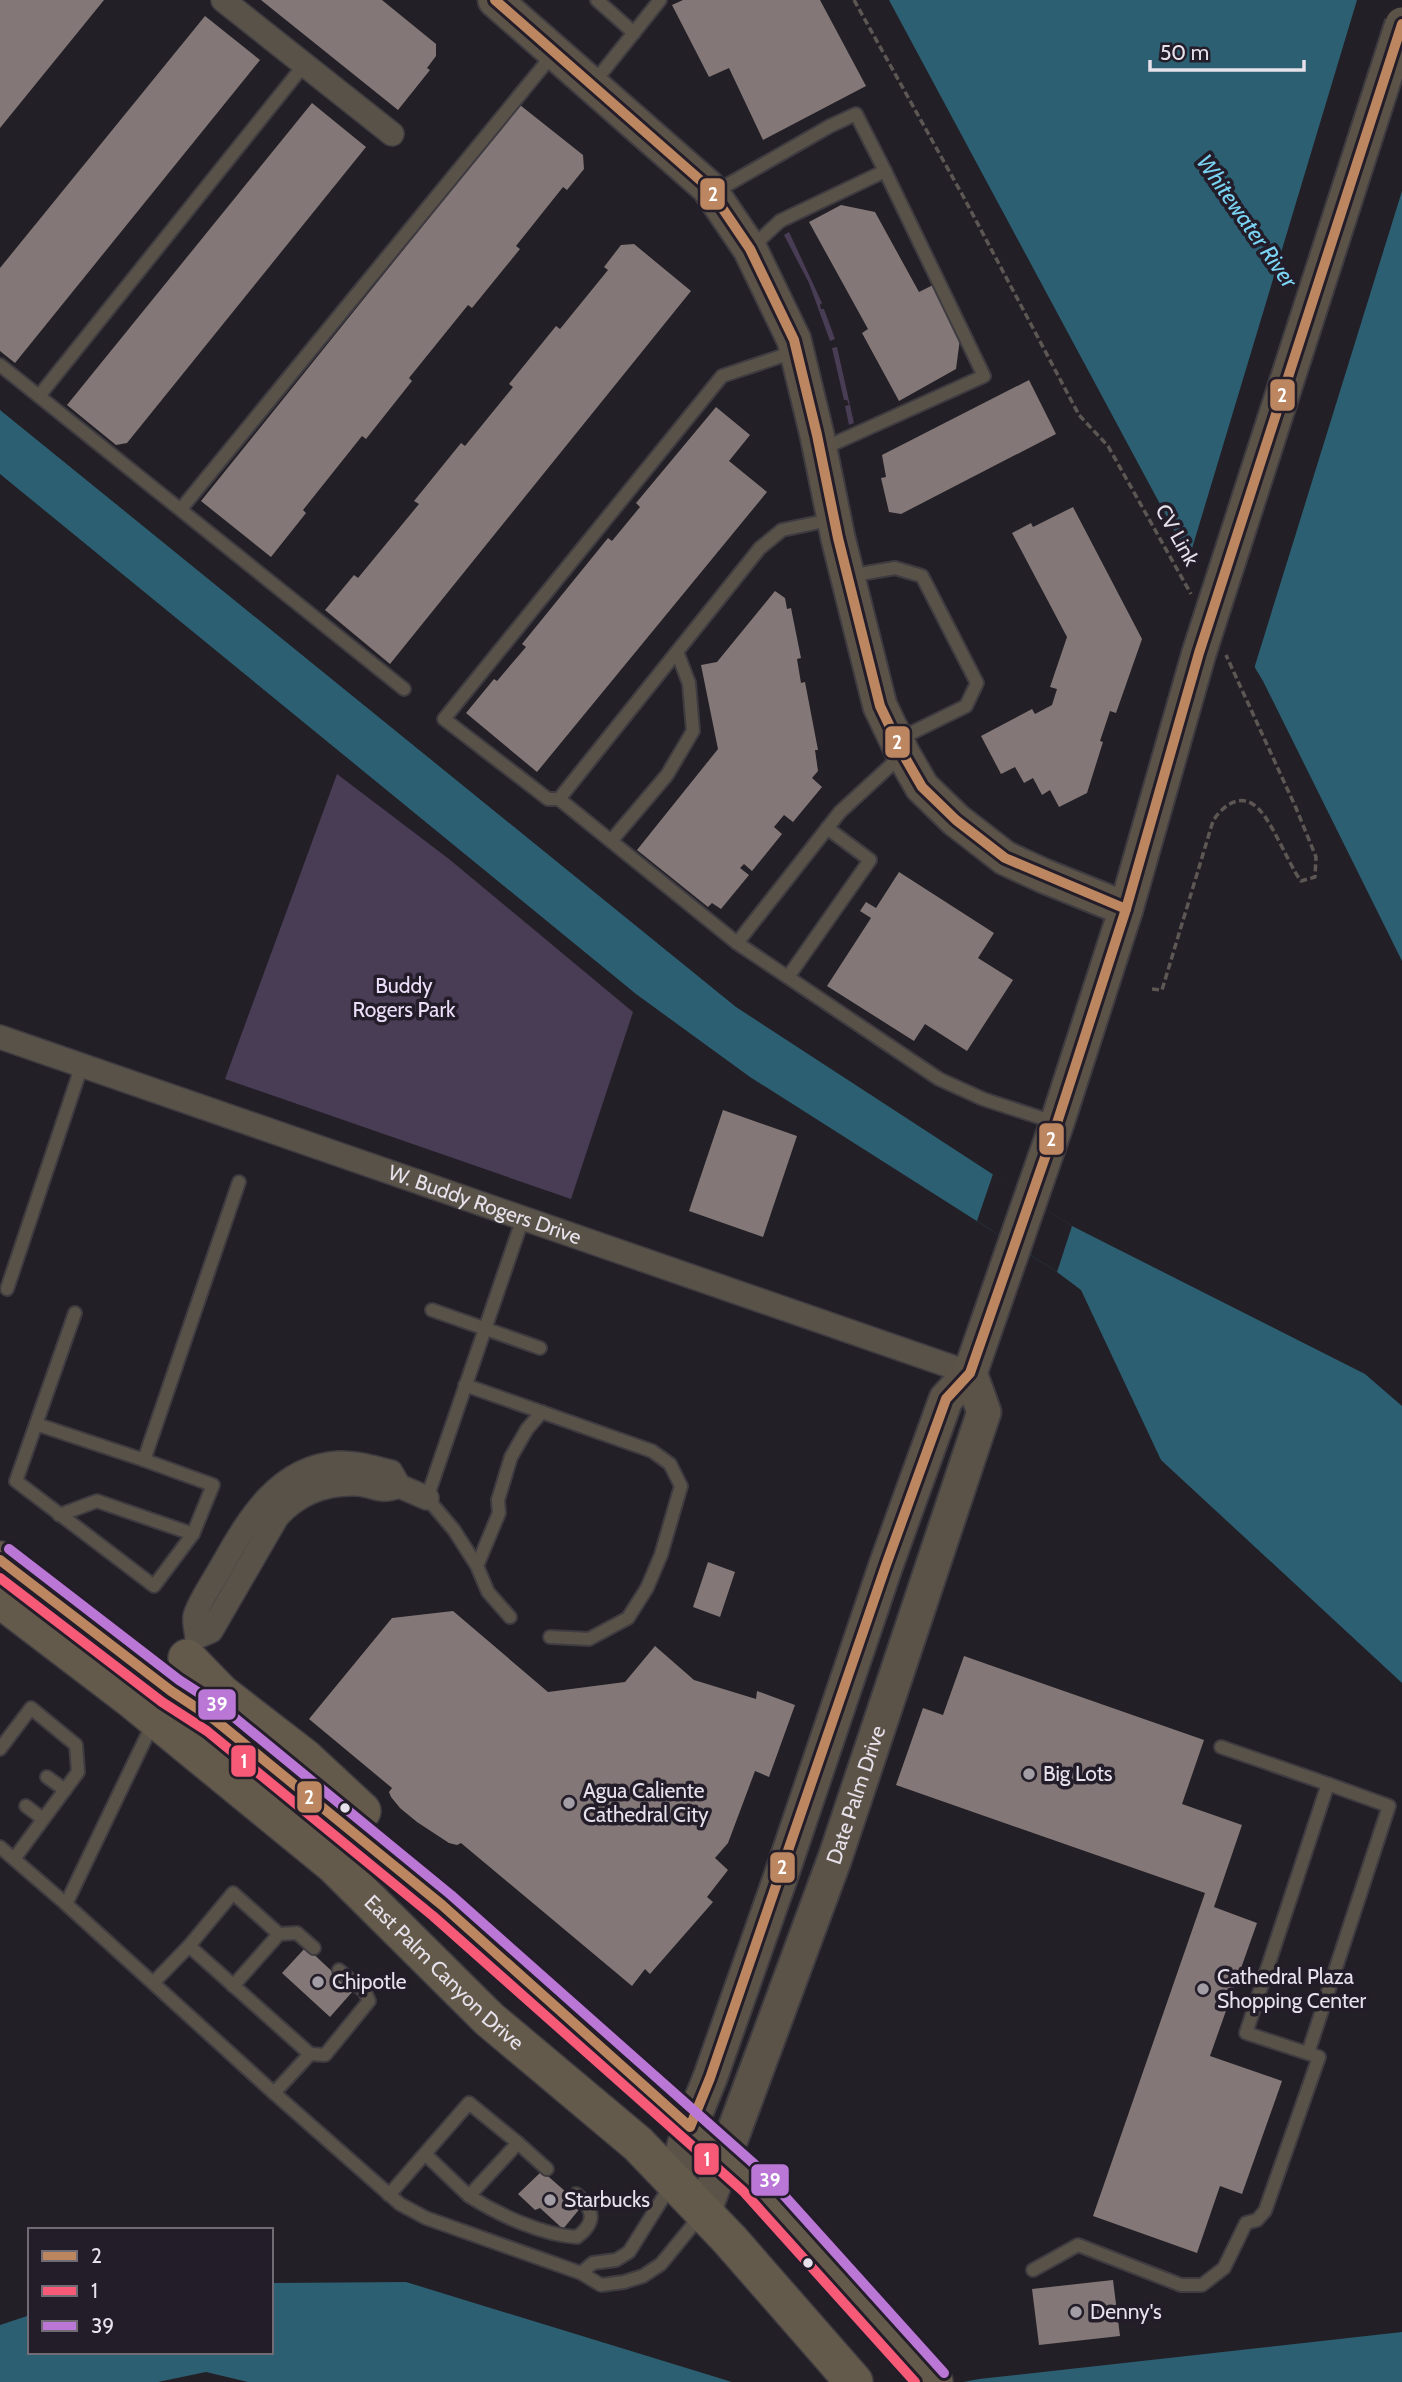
<svg xmlns="http://www.w3.org/2000/svg" width="1402" height="2382" font-family="Cabin,sans-serif">
	<style>
		.green { fill: #493c55 }
		.water { fill: #2c5f71 }
		.pier { fill: #231f26 }
		.building { fill: #837877 }
		.lines { fill: none; stroke-linecap: round; stroke-linejoin: round }
		.lane-casing { stroke: #3e3b41; stroke-width: 16 }
		.street-casing { stroke: #3e3b41; stroke-width: 26 }
		.secondary-casing { stroke: #3e3b41; stroke-width: 37 }
		.primary-casing { stroke: #3e3b41; stroke-width: 40 }
		.path { stroke: #5d5754; stroke-width: 3.5; stroke-dasharray: 7 3.5; stroke-linecap: butt }
		.lane { stroke: #585249; stroke-width: 12 }
		.street { stroke: #585249; stroke-width: 23 }
		.secondary { stroke: #5c5348; stroke-width: 33 }
		.primary { stroke: #645a4c; stroke-width: 37 }
		.secondary-bridge-casing { stroke: #3e3b41; stroke-width: 37; stroke-linecap: butt }
		.secondary-bridge { stroke: #5c5348; stroke-width: 33 }
		.bus-1-casing { stroke: #231c29; stroke-width: 16 }
		.bus-2-casing { stroke: #231c29; stroke-width: 16 }
		.bus-3-casing { stroke: #231c29; stroke-width: 16 }
		.bus-1 { stroke: #bb8660; stroke-width: 10 }
		.bus-2 { stroke: #f75a77; stroke-width: 10 }
		.bus-3 { stroke: #ba77d6; stroke-width: 10 }
		.poi-dot { fill: #a29da5; stroke: #231c29; stroke-width: 2.5 }
		.bus-dot { fill: #e6e1ea; stroke: #231c29; stroke-width: 2.5 }
		.labels { text-anchor: middle; stroke-width: 7; stroke-linejoin: round; paint-order: stroke }
		.street-label { font-size: 21px; fill: #e6e1ea; stroke: #231c29 }
		.park-label { font-size: 21px; fill: #ecdef8; stroke: #231c29 }
		.poi-label { font-size: 21px; fill: #e6e1ea; stroke: #231c29; text-anchor: start }
		.water-label { font-size: 23px; font-style: italic; fill: #7ad3f2; stroke: #231c29 }
		.line-badge { stroke: #231c29; stroke-width: 2.5 }
		.badge-label { font-size: 19px; text-anchor: middle; font-weight: bold; fill: #fff }
	</style>
	<rect width="100%" height="100%" fill="#231f26"/>
	<g class="green">
		<path d="M789 232 822 303 820 305 821 309H824L835 339 830 341 809 283 784 235Z"/>
		<path d="M837 347 854 423 849 425 845 406 849 405 847 400H844L832 348Z"/>
		<path d="M337 774 449 859 633 1012 571 1199 225 1079Z"/>
	</g>
	<g class="water">
		<path d="M889 0H1402V961L1263 681 1189 558Z"/>
		<path d="M0 410 736 1007 1072 1226 1365 1374 1402 1406V1683L1161 1460 1081 1290 1057 1272 750 1077 636 994 0 474Z"/>
		<path d="M406 2282 732 2382H248L206 2372 158 2382H0V2325L30 2315V2352H271V2283Z"/>
		<path d="M1402 2332V2382H963L979 2379Z"/>
	</g>
	<g class="pier">
		<path d="M1357 0H1402V191L1253 672 1188 562Z"/>
		<path d="M993 1174 1072 1226 1057 1272 977 1221Z"/>
	</g>
	<g class="building">
		<path d="M0 0H104L0 128Z"/>
		<path d="M261 0H382L436 44V56L427 68 430 70 398 110Z"/>
		<path d="M683 0H820L866 86 763 140 729 68 709 77 672 5Z"/>
		<path d="M205 16 260 60 15 363 0 351V268Z"/>
		<path d="M312 103 366 147 127 443 116 445 67 405Z"/>
		<path d="M520 105 583 155 584 169 567 190 563 187 516 246 520 249 472 308 468 305 409 378 412 381 366 439 362 436 303 510 306 513 271 557 201 501Z"/>
		<path d="M841 205 875 212 919 292 935 284 961 331 956 369 899 401 862 333 868 329 809 222Z"/>
		<path d="M634 244 691 291 390 664 325 610 354 575 358 578 419 504 414 501 461 443 465 446 513 387 509 384 556 326 560 329 608 270 604 267 621 245Z"/>
		<path d="M1029 380 1056 434 901 514 889 512 881 478 886 477 882 455Z"/>
		<path d="M716 407 750 435 729 461 767 492 537 772 466 713 494 679 497 681 526 647 522 644 608 538 612 541 640 507 636 503Z"/>
		<path d="M1073 507 1142 639 1116 713 1110 711 1100 741 1103 742 1087 793 1059 807 1050 790 1042 795 1033 778 1024 783 1015 767 1001 774 981 736 1032 709 1035 714 1052 705 1057 689 1050 687 1067 637 1012 533 1031 523 1033 527Z"/>
		<path d="M775 591 785 598 787 609 791 608 801 658 797 659 801 683 805 682 818 750H815L818 771 812 778 822 787 793 822 784 815 774 827 782 834 752 871 744 864 740 868 749 875 721 909 712 903 708 907 637 850 718 749 701 665 717 662Z"/>
		<path d="M899 872 994 933 978 958 1013 980 967 1051 925 1024 914 1041 827 986 871 918 860 911 866 902 876 908Z"/>
		<path d="M723 1110 797 1136 763 1237 689 1211Z"/>
		<path d="M708 1562 735 1572 720 1617 693 1607Z"/>
		<path d="M453 1611 548 1692 625 1682 655 1646 694 1680 756 1699 757 1691 795 1705 769 1777 755 1771 728 1843 715 1858 728 1870 707 1897 713 1902 650 1974 645 1969 632 1986 461 1843 457 1845 449 1843 417 1822 400 1808 391 1797 389 1792 392 1788 309 1719 392 1618Z"/>
		<path d="M964 1656 1204 1740 1182 1804 1242 1825 1214 1907 1257 1923 1210 2056 1282 2081 1242 2194 1220 2186 1197 2253 1093 2216 1205 1893 896 1785 923 1708 943 1715Z"/>
		<path d="M306 1947 353 1991 330 2017 282 1973Z"/>
		<path d="M542 2171 582 2206 563 2229 540 2208 535 2210 518 2194Z"/>
		<path d="M1113 2280 1120 2336 1039 2345 1032 2289Z"/>
	</g>
	<g class="lines">
		<defs>
			<g id="lane">
				<path d="M597 0 634 33"/>
				<path d="M592 85 660 0"/>
				<path d="M713 193 830 126 856 114 885 171"/>
				<path d="M750 249 780 221 885 171 984 376 822 449"/>
				<path d="M794 352 722 376 444 719 548 799H559L760 548 782 530 834 519"/>
				<path d="M0 365 404 689"/>
				<path d="M39 396 304 65"/>
				<path d="M181 509 554 53"/>
				<path d="M848 576 895 568 922 576 977 683 966 706 899 739"/>
				<path d="M903 754 840 812 737 943 939 1079 983 1099 1057 1123"/>
				<path d="M559 799 737 943"/>
				<path d="M611 841 667 775 693 731 689 683 677 652"/>
				<path d="M788 977 870 860 827 828"/>
				<path d="M7 1289 82 1065"/>
				<path d="M432 1310 540 1348"/>
				<path d="M75 1313 16 1481 154 1586 193 1534 213 1485 144 1460 239 1182"/>
				<path d="M465 1385 652 1451 670 1464 681 1486 661 1555 647 1588 628 1618 589 1639 550 1637"/>
				<path d="M36 1424 144 1460"/>
				<path d="M59 1515 97 1501 193 1534"/>
				<path d="M477 1566 499 1513 498 1500 511 1457 527 1429 542 1412"/>
				<path d="M510 1617 488 1592 477 1566 454 1530 427 1498 523 1218"/>
				<path d="M154 1721 66 1904 274 2093 310 2054 189 1946 233 1893 279 1934 233 1986"/>
				<path d="M1221 1747 1328 1784"/>
				<path d="M0 1749 31 1708 76 1745 78 1772 14 1859"/>
				<path d="M47 1777 65 1790"/>
				<path d="M26 1806 43 1819"/>
				<path d="M0 1847 66 1904"/>
				<path d="M279 1934 297 1933 314 1948"/>
				<path d="M154 1982 189 1946"/>
				<path d="M310 2054 325 2055 369 2001 365 1992 339 1970"/>
				<path d="M274 2093 400 2204 426 2218 581 2273 601 2285 624 2282 643 2276 661 2264 701 2215"/>
				<path d="M518 2143 547 2169"/>
				<path d="M389 2195 469 2103 518 2143 469 2196 425 2154"/>
				<path d="M469 2196C499 2215 542 2235 577 2237 597 2222 594 2209 576 2194"/>
				<path d="M1033 2270 1078 2245 1181 2285H1202L1224 2268 1246 2223 1257 2220 1265 2211 1319 2057 1246 2033 1328 1784 1389 1806 1308 2053"/>
				<path d="M581 2273 593 2263 616 2260 629 2252 671 2185"/>
			</g>
			<g id="street">
				<path d="M223 0 392 134"/>
				<path id="s1" d="M0 1037 970 1373"/>
				<path d="M197 1637C196 1631 194 1622 195 1616 198 1603 216 1577 223 1564 249 1518 279 1467 338 1463 356 1462 374 1468 391 1472L399 1486 427 1498"/>
				<path d="M197 1637 211 1631 277 1517C298 1493 325 1483 356 1484 375 1485 379 1494 399 1486"/>
			</g>
			<g id="secondary">
				<path d="M495 0 708 187 750 249 794 340 817 435 838 538 880 706 903 754 922 787 956 820 1005 858 1044 876 1126 909"/>
				<path d="M673 2181 690 2127 710 2078 781 1876 886 1565 946 1399 970 1373 1057 1123 1126 909 1199 653"/>
				<path id="s2" d="M704 2212 835 1858 984 1412 970 1373"/>
			</g>
			<g id="primary">
				<path d="M0 1560 171 1691 215 1720 442 1905 753 2181 934 2382"/>
				<path id="s3" d="M0 1599 130 1698 334 1865 489 2019 638 2144 730 2240 854 2382"/>
				<path d="M187 1658 221 1693 305 1758 362 1811"/>
			</g>
		</defs>
		<use href="#lane" class="lane-casing"/>
		<use href="#street" class="street-casing"/>
		<use href="#secondary" class="secondary-casing"/>
		<use href="#primary" class="primary-casing"/>
		<g class="path">
			<path d="M854 0 963 196 1079 415 1108 446 1191 594"/>
			<path d="M1152 989 1162 990 1213 821C1221 808 1238 793 1254 805 1270 815 1287 862 1301 881L1315 877 1316 857 1296 808 1226 655"/>
		</g>
		<use href="#lane" class="lane"/>
		<use href="#street" class="street"/>
		<use href="#secondary" class="secondary"/>
		<use href="#primary" class="primary"/>
		<defs>
			<path id="secondary-bridge" d="M1199 653 1402 24"/>
		</defs>
		<use href="#secondary-bridge" class="secondary-bridge-casing"/>
		<use href="#secondary-bridge" class="secondary-bridge"/>
		<defs>
			<g id="bus-1">
				<path d="M495 0 708 187 750 249 794 340 817 435 838 538 880 706 903 754 922 787 956 820 1005 858 1126 909"/>
				<path d="M0 1560 171 1691 215 1720 442 1905 690 2127 710 2078 886 1565 946 1399 970 1373 1057 1123 1126 909 1199 653 1402 24"/>
			</g>
			<path id="bus-2" d="M0 1578 162 1702 207 1731 433 1916 743 2191 915 2382"/>
			<path id="bus-3" d="M9 1549 179 1680 224 1709 451 1895 762 2171 944 2373"/>
		</defs>
		<use href="#bus-1" class="bus-1-casing"/>
		<use href="#bus-2" class="bus-2-casing"/>
		<use href="#bus-3" class="bus-3-casing"/>
		<use href="#bus-1" class="bus-1"/>
		<use href="#bus-2" class="bus-2"/>
		<use href="#bus-3" class="bus-3"/>
	</g>
	<g class="poi-dot">
		<circle cx="1029" cy="1774" r="7"/>
		<circle cx="569" cy="1803" r="7"/>
		<circle cx="318" cy="1982" r="7"/>
		<circle cx="1203" cy="1989" r="7"/>
		<circle cx="550" cy="2200" r="7"/>
		<circle cx="1076" cy="2312" r="7"/>
	</g>
	<g class="bus-dot">
		<circle cx="345" cy="1808" r="6"/>
		<circle cx="808" cy="2263" r="6"/>
	</g>
	<g class="labels">
		<g class="street-label">
			<text transform="translate(1177 535) rotate(61)" y="7">CV Link</text>
			<text dy="7" stroke="none"><textPath href="#s1" startOffset="513">W. Buddy Rogers Drive</textPath></text>
			<text dy="7" stroke="none"><textPath href="#s2" startOffset="444">Date Palm Drive</textPath></text>
			<text dy="7" stroke="none"><textPath href="#s3" startOffset="581">East Palm Canyon Drive</textPath></text>
		</g>
		<g class="park-label">
			<text x="404" y="993">Buddy<tspan x="404" dy="24">Rogers Park</tspan></text>
		</g>
		<g class="poi-label">
			<text x="1043" y="1781">Big Lots</text>
			<text x="583" y="1798">Agua Caliente<tspan x="583" dy="24">Cathedral City</tspan></text>
			<text x="1217" y="1984">Cathedral Plaza<tspan x="1217" dy="24">Shopping Center</tspan></text>
			<text x="332" y="1989">Chipotle</text>
			<text x="564" y="2207">Starbucks</text>
			<text x="1090" y="2319">Denny's</text>
		</g>
		<g class="water-label">
			<text transform="translate(1247 221) rotate(55)" y="8">Whitewater River</text>
		</g>
	</g>
	<g class="line-badge">
		<rect x="699" y="177" width="27" height="34" rx="7" fill="#bb8660"/>
		<rect x="1269" y="378" width="27" height="34" rx="7" fill="#bb8660"/>
		<rect x="884" y="725" width="27" height="34" rx="7" fill="#bb8660"/>
		<rect x="1038" y="1122" width="27" height="34" rx="7" fill="#bb8660"/>
		<rect x="197" y="1688" width="40" height="33" rx="7" fill="#ba77d6"/>
		<rect x="230" y="1744" width="27" height="34" rx="7" fill="#f75a77"/>
		<rect x="296" y="1780" width="27" height="34" rx="7" fill="#bb8660"/>
		<rect x="769" y="1851" width="27" height="33" rx="7" fill="#bb8660"/>
		<rect x="693" y="2142" width="27" height="34" rx="7" fill="#f75a77"/>
		<rect x="750" y="2163" width="40" height="34" rx="7" fill="#ba77d6"/>
	</g>
	<g class="badge-label">
		<text x="713" y="201">2</text>
		<text x="1282" y="402">2</text>
		<text x="897" y="749">2</text>
		<text x="1051" y="1146">2</text>
		<text x="217" y="1711">39</text>
		<text x="244" y="1768">1</text>
		<text x="309" y="1804">2</text>
		<text x="782" y="1874">2</text>
		<text x="707" y="2166">1</text>
		<text x="770" y="2187">39</text>
	</g>
	<rect x="28" y="2228" width="245" height="126" fill="#231c29" stroke="#716b76" stroke-width="2"/>
	<rect x="42" y="2251" width="35" height="10" fill="#bb8660" stroke="#716b76" stroke-width="2"/>
	<text x="91" y="2263" font-size="21" fill="#e6e1ea">2</text>
	<rect x="42" y="2286" width="35" height="10" fill="#f75a77" stroke="#716b76" stroke-width="2"/>
	<text x="91" y="2298" font-size="21" fill="#e6e1ea">1</text>
	<rect x="42" y="2321" width="35" height="10" fill="#ba77d6" stroke="#716b76" stroke-width="2"/>
	<text x="91" y="2333" font-size="21" fill="#e6e1ea">39</text>
	<path d="M1150 60v10h154v-10" fill="none" stroke="#e6e1ea" stroke-width="3.5"/>
	<text x="1160" y="60" font-size="21" fill="#e6e1ea" stroke="#231c29" stroke-width="5" paint-order="stroke">50 m</text>
</svg>
